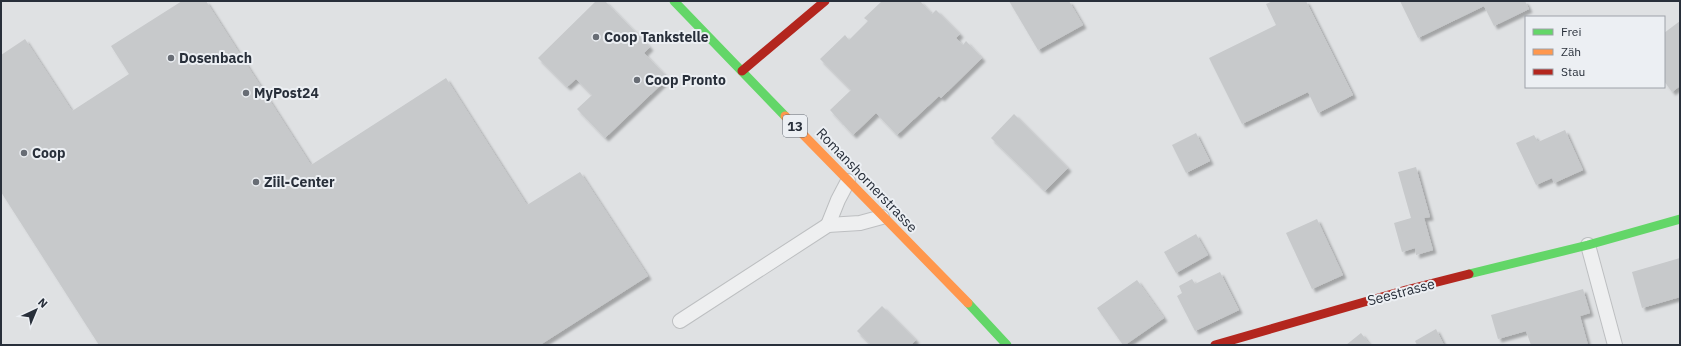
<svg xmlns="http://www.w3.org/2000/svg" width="1681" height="346" font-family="'IBM Plex Sans',sans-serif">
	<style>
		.building { fill: #c7c9cb; filter: url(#shadow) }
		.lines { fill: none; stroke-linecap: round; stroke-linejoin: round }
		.lane-casing { stroke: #bdbfc1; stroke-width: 16 }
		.lane { stroke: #eeeff0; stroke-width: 14 }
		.fast { stroke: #63d668; stroke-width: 9 }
		.slow { stroke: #ff974d; stroke-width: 9 }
		.jam { stroke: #b3261e; stroke-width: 9 }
		.poi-dot { fill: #686d75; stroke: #eceff3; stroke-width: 1.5 }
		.labels { text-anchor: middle; stroke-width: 4; stroke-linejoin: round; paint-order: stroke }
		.shield { fill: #eceff3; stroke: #636972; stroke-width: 1 }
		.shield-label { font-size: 13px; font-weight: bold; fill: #282f3a }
		.poi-label { font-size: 14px; font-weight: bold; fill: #282f3a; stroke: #eceff3; text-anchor: start }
		.street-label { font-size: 14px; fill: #282f3a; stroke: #eceff3 }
	</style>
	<defs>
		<filter id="shadow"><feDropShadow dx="3.5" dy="3.5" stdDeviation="1" flood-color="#0004"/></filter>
	</defs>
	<rect width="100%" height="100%" fill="#dfe1e3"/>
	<g class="building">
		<path d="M182 1H206L311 165 446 78 527 205 580 172 648 276 540 345H99L1 192V55L25 39 72 111 129 74 111 46Z"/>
		<path d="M596 1H605L650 47 644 53 668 78 605 138 577 109 592 95 576 79 567 87 538 58Z"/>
		<path d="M882 1H920L932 14 936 10 960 34 956 38 963 45 966 41 982 58 941 98 939 96 897 135 876 113 853 135 830 110 851 90 820 59 845 35 849 40 868 21 864 18Z"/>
		<path d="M1009 1H1069L1083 25 1038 50Z"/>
		<path d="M1273 1H1306L1353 95 1318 113 1308 92 1242 124 1209 58 1276 25 1266 4Z"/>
		<path d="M1400 1H1525L1529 9 1494 26 1484 6 1418 38Z"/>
		<path d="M1680 21V86L1672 92 1664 81V33Z"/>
		<path d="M1014 114 1068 168 1045 191 991 138Z"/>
		<path d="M1565 130 1583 170 1554 183 1552 178 1536 185 1516 143 1534 135 1538 142Z"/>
		<path d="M1196 133 1210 161 1186 173 1172 145Z"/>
		<path d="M1416 167 1430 217 1424 218 1433 250 1416 255 1415 248 1402 252 1394 223 1411 218 1398 172Z"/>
		<path d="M1317 219 1343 275 1312 289 1286 233Z"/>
		<path d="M1196 234 1208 255 1176 273 1164 252Z"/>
		<path d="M1680 258V297L1642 308 1632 272Z"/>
		<path d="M1220 272 1239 310 1195 331 1177 296 1182 293 1179 286 1192 279 1195 284Z"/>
		<path d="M1137 280 1164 318 1125 345H1123L1097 308Z"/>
		<path d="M1583 289 1590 313 1580 316 1588 345H1531L1526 331 1498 339 1491 315Z"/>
		<path d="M882 306 916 340 911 345H871L857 331Z"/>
		<path d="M1436 329 1444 345H1417L1415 341Z"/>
		<path d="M1361 333 1370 345H1346Z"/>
	</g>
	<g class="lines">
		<defs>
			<g id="lane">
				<path d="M828 225 838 200 848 181"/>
				<path d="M1588 245 1615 345"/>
				<path d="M680 321 828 225 860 223 882 217"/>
			</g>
		</defs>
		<use href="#lane" class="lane-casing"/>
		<use href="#lane" class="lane"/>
		<g class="fast">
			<path d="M674 1 785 116"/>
			<path d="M1469 274 1588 245 1680 219"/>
			<path d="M968 303 1007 345"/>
		</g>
		<path class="slow" d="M785 116 968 303"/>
		<g class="jam">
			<path d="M742 71 825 1"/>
			<path d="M1215 345 1406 290 1469 274"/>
		</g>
	</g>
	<g class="poi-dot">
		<circle cx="596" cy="37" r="4"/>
		<circle cx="171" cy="58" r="4"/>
		<circle cx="637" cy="80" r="4"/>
		<circle cx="246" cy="93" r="4"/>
		<circle cx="24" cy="153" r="4"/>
		<circle cx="256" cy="182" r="4"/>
	</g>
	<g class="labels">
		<rect class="shield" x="783" y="115" width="24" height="22" rx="3"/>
		<g class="shield-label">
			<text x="795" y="131">13</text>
		</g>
		<g class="poi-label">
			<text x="604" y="42">Coop Tankstelle</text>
			<text x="179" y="63">Dosenbach</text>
			<text x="645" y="85">Coop Pronto</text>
			<text x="254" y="98">MyPost24</text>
			<text x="32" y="158">Coop</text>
			<text x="264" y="187">Ziil-Center</text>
		</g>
		<g class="street-label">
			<text transform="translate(867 180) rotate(46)" y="5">Romanshornerstrasse</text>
			<text transform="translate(1401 292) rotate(-15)" y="5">Seestrasse</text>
		</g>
	</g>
	<rect width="1681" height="346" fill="none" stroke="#282f3a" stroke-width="4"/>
	<rect x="1525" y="16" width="140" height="72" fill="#eceff3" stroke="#9ea2a9"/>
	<rect x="1533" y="29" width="20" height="6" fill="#63d668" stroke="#9ea2a9"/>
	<text x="1561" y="36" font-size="12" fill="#282f3a">Frei</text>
	<rect x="1533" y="49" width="20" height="6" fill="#ff974d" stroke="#9ea2a9"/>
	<text x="1561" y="56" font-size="12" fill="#282f3a">Zäh</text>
	<rect x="1533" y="69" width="20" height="6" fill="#b3261e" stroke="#9ea2a9"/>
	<text x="1561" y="76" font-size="12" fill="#282f3a">Stau</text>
	<g transform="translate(36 310) rotate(44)" stroke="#eceff3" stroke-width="3" paint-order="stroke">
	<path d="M0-3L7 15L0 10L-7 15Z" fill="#282f3a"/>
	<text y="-6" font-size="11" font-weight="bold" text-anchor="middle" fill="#282f3a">N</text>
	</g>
</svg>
